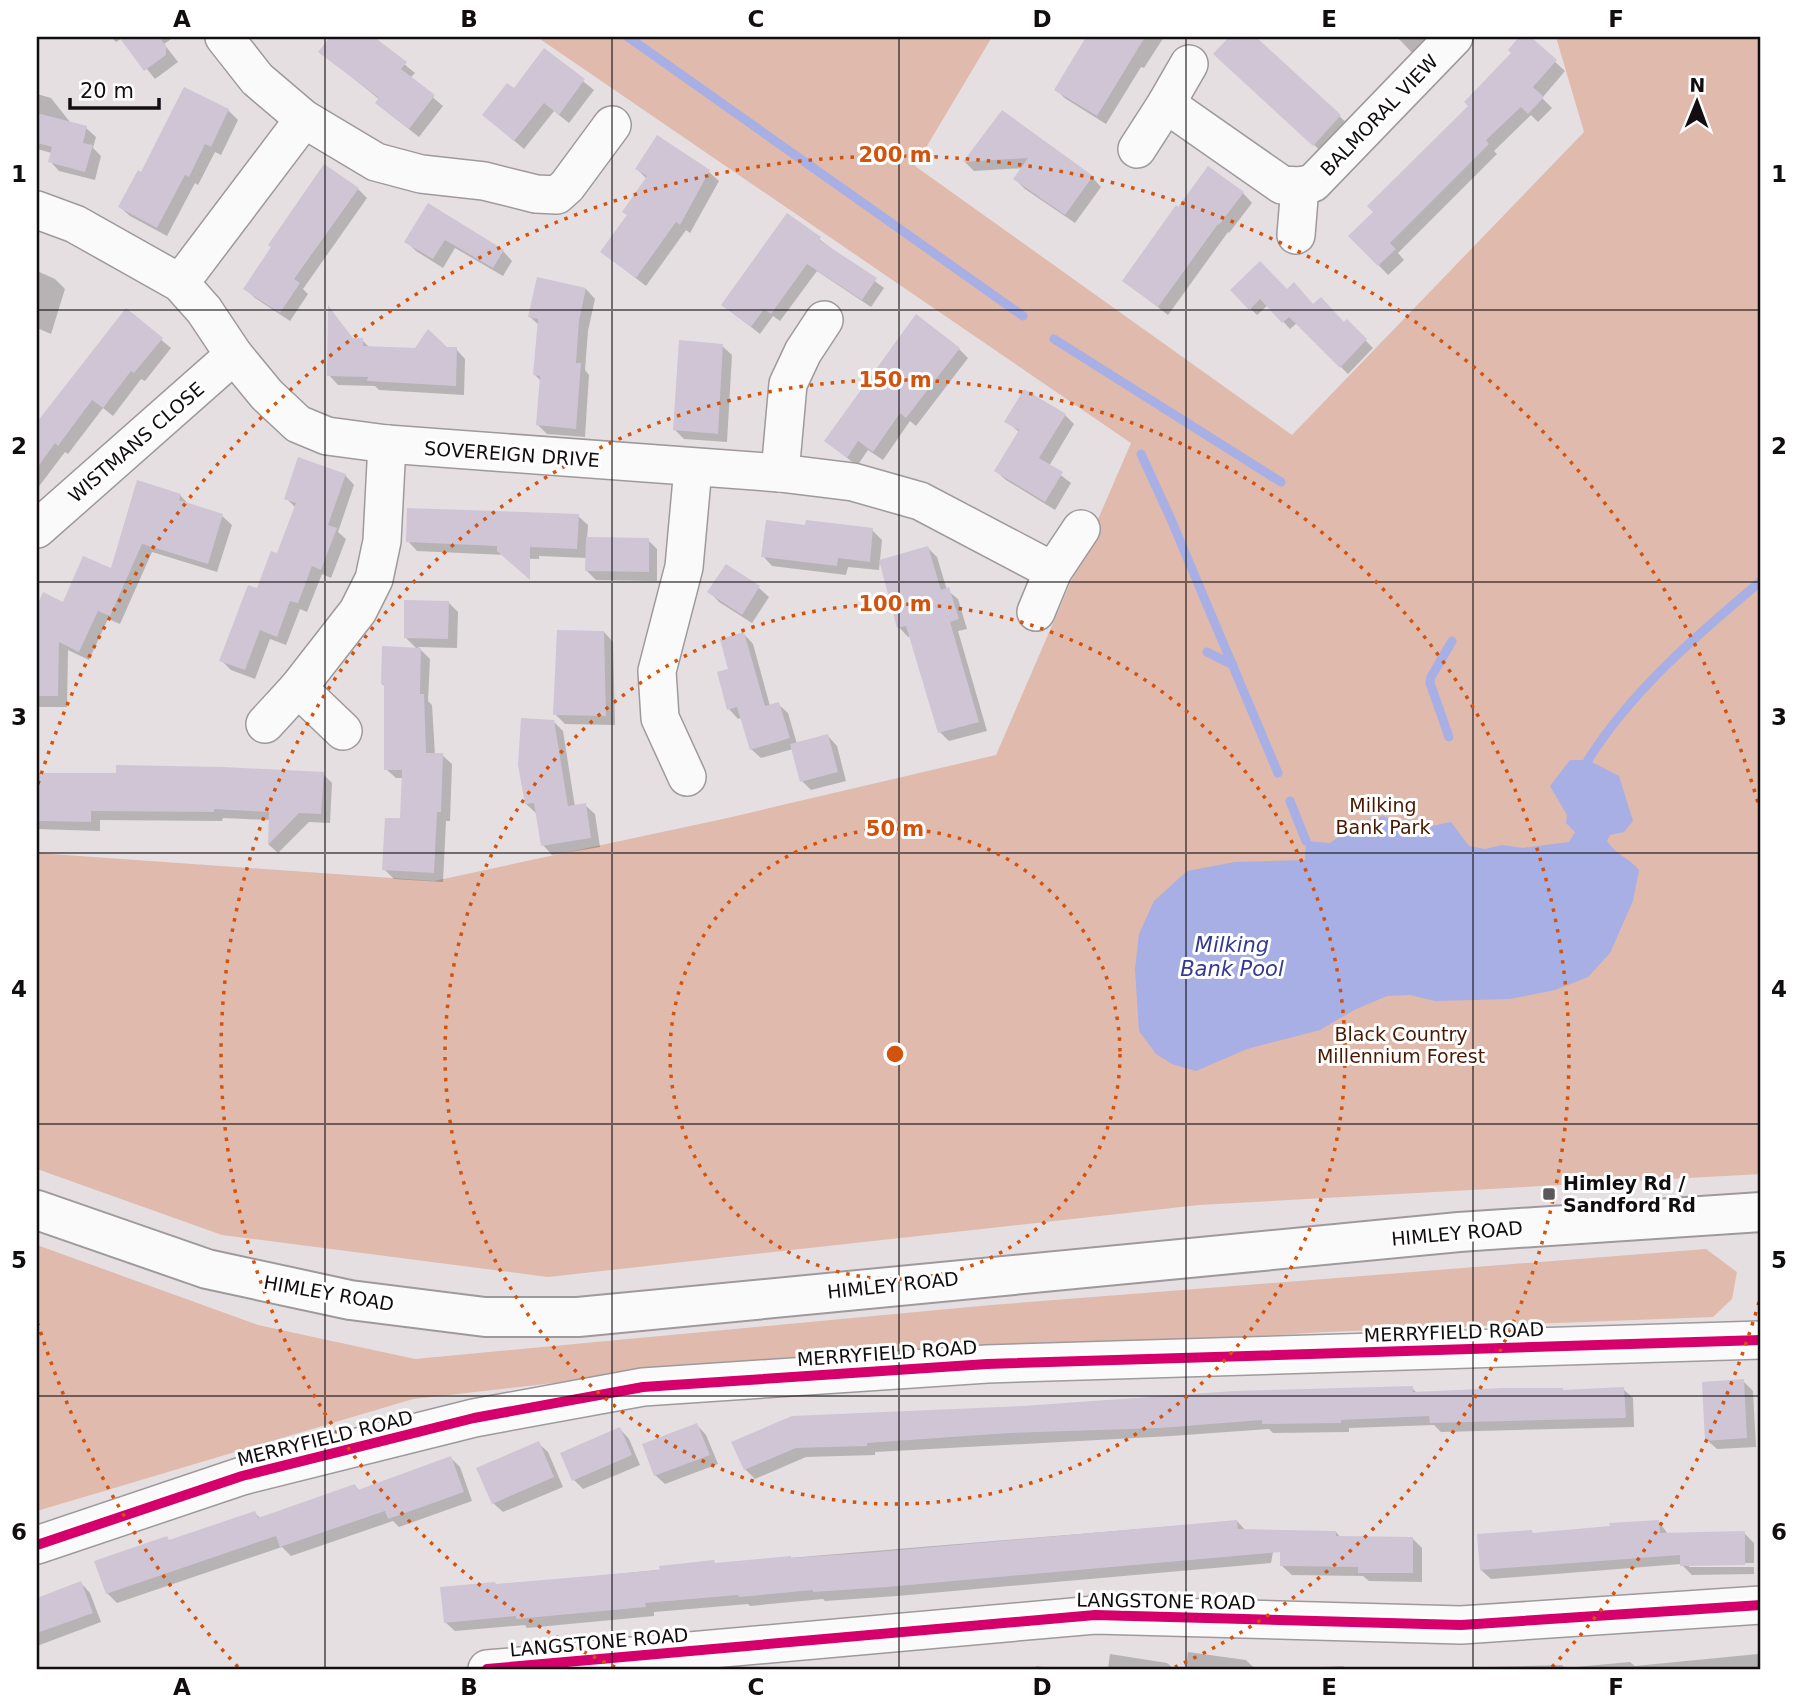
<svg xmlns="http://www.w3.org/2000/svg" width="1798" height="1706" font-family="'DejaVu Sans',sans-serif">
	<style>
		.green { fill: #dfbaad }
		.water { fill: #a7afe5 }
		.shadow { fill: #0003 }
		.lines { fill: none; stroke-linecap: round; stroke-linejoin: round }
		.stream { stroke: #a7afe5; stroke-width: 9 }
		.building { fill: #cfc5d5 }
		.minor-casing { stroke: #9e999c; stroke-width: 40 }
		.secondary-casing { stroke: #9e999c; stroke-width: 42 }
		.minor { stroke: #fbfafb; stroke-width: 37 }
		.secondary { stroke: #fbfafb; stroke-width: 38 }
		.cycleway-casing { stroke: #fff; stroke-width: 15 }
		.cycleway { stroke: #d6006c; stroke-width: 10 }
		.grid { fill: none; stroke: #120e10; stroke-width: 2; stroke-opacity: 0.55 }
		.ring { fill: none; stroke: #d3520c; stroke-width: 3.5; stroke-dasharray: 3.5 7 }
		.poi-dot { fill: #5c575a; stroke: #fff; stroke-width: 2.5 }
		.labels { text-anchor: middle; stroke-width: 6; stroke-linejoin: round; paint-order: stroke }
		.street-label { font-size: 19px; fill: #120e10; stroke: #fff }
		.park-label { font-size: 19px; fill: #4a1800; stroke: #fff }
		.poi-label { font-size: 19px; font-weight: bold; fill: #120e10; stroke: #fff; text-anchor: start }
		.water-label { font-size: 21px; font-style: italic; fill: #343a91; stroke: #fff }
		.centre { fill: #d3520c; stroke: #fff; stroke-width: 3.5 }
		.ring-label { font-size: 21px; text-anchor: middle; font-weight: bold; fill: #d3520c; stroke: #fff; stroke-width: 6; stroke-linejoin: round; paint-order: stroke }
		.neatline { fill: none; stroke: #120e10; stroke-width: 2.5 }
		.grid-label { font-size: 23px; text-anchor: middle; font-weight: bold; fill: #120e10 }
	</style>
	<rect width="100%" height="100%" fill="#e5dfe2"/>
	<g class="green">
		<path d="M537 37H992L915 166 1292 435 1584 132 1556 37H1761V1174L1199 1205 548 1277 222 1235 37 1169V853L434 881 723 819 996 755 1131 443Z"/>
		<path d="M37 1245 258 1325 415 1359 991 1305 1706 1249 1737 1272 1732 1299 1713 1317 1325 1332 615 1376 413 1399 37 1511Z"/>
	</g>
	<path class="water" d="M1570 760H1588L1619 776 1633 821 1624 832 1610 835 1607 841C1615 854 1629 858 1639 870L1633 901 1610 953 1588 977 1555 990 1510 999 1435 1001 1410 995 1387 996 1354 1010 1320 1030 1247 1049 1196 1071 1172 1064 1156 1054 1139 1031 1135 969 1139 934 1154 901 1187 871 1235 862 1305 860 1306 841 1330 843 1362 821 1384 816C1411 834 1421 828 1451 822L1469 846 1485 849 1502 845 1523 848 1569 842 1575 832 1566 823 1567 815 1550 786Z"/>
	<g class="shadow">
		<path d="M111 37H174L164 44 178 62 155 79 122 38 116 42Z"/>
		<path d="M333 37H371L415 73 410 78 443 106 419 137 387 112 377 103 380 100 321 52Z"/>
		<path d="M1089 37H1164L1144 68 1141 67 1106 124 1066 99 1056 90Z"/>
		<path d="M1231 37H1253L1350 126 1324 154 1215 54Z"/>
		<path d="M1397 37H1443L1420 61Z"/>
		<path d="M1522 37H1528L1565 71 1542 98 1552 108 1538 122 1531 115 1494 151 1497 154 1398 253 1404 260 1388 275 1351 236 1376 212 1470 106 1514 53 1510 50Z"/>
		<path d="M545 51 594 90 569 123 554 111 524 149 484 115 514 91Z"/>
		<path d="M37 94 51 98 70 122 86 128 96 137 93 148 101 156 95 180 59 171 50 161 52 153 37 149Z"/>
		<path d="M228 110 238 120 221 155 215 152 198 185 195 183 167 236 130 216 120 207 142 174Z"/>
		<path d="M1002 113 1092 177 1101 187 1075 223 1025 189 1015 179 1023 168 974 171 965 162Z"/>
		<path d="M658 138 709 172 719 181 690 233 686 230 646 286 602 252 628 216 647 179 637 169Z"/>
		<path d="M358 189 367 198 303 289 308 294 290 321 255 298 245 288Z"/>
		<path d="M1243 193 1252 203 1229 233 1228 232 1168 315 1124 281Z"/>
		<path d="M428 206 503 251 512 261 503 276 455 248 443 268 416 251 407 242Z"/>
		<path d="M819 239 884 288 871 307 817 271 780 321 773 316 760 334 723 305Z"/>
		<path d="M37 271 55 279 65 289 51 334 37 328Z"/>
		<path d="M586 289 595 299 588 331 585 370 589 375 585 437 547 434 538 425 541 381 535 375 539 325 530 317Z"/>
		<path d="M1232 290 1287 291 1344 325 1347 322 1373 348 1348 374 1297 323 1290 329 1268 305 1257 315Z"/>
		<path d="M330 309 354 340H362L370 348 456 349 465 359 464 395 379 390 375 386 338 385 329 375Z"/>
		<path d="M127 311 171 348 145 381 141 379 113 416 103 408 68 454 65 452 37 489V425Z"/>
		<path d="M722 346 732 355 727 442 684 439 675 430Z"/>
		<path d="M959 349 968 358 916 426 910 421 883 460 868 450 857 466 827 441Z"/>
		<path d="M1065 415 1074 424 1049 466 1071 483 1055 510 1006 480 996 471 1020 433 1007 421Z"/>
		<path d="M345 475 354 485 338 532 346 539 331 578 322 574 307 612 300 609 286 645 270 639 255 679 231 670 221 660 278 555 296 508 286 498Z"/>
		<path d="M180 495 190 506 222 516 232 525 217 572 152 552 120 624 108 619 89 660 68 650 67 707H37V610L44 595 64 604 112 570Z"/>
		<path d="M578 516 588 525 587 539 648 540 657 549V581L596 580 587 571V558L539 556V559L509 558 505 555 417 551 408 541Z"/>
		<path d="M806 527 872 530 882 540 879 570 848 567 846 575 772 566 763 556Z"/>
		<path d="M928 548 937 557 947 590 958 599 967 629 958 631 987 731 949 741 940 732 911 636 908 637 899 627Z"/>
		<path d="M726 566 759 588 769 597 752 623 719 602 710 592Z"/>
		<path d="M449 603 458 612 457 648 418 647 430 659 428 701 432 705 435 755H442L452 764 450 821H446L443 882 394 879 384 869 402 820 403 778H396L386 769V687L382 684 417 649 406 638Z"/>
		<path d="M604 632 613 642 615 725 565 724 555 714Z"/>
		<path d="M744 634 753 644 770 706 778 704 788 713 797 744 828 736 837 746 846 781 811 790 802 781 793 749 761 758 751 749 742 717 738 719 729 709 730 670Z"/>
		<path d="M554 722 563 731 575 807 585 805 595 814 600 847 552 855 543 845 536 813 526 804Z"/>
		<path d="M37 774H323L332 783 330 823 309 822 278 853 269 845 270 820 223 818 222 821 100 820V831L37 829Z"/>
		<path d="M1743 1381 1753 1391 1756 1447 1717 1449 1707 1440Z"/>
		<path d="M1412 1388 1417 1393 1562 1389 1565 1392 1623 1389 1633 1398 1634 1427 1441 1432 1434 1425 1349 1428V1432L1273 1433 1269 1429 1171 1436 875 1452V1455L806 1457 755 1479 745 1469 734 1443Z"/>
		<path d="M697 1425 706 1435 718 1464 665 1484 655 1475Z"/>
		<path d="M620 1429 629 1439 640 1465 583 1489 574 1480Z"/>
		<path d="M538 1443 548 1452 563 1487 503 1512 493 1503Z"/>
		<path d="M451 1458 460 1467 472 1501 399 1527 393 1521 291 1556 282 1547 117 1603 107 1593 170 1541 255 1513 261 1519 355 1486 360 1491Z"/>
		<path d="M1237 1521 1246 1531 1275 1541 1271 1563 897 1596 825 1601 823 1599 750 1606 748 1604 654 1612V1616L527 1628 525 1625 455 1631 445 1622 497 1586 716 1564Z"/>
		<path d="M1659 1522 1668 1534 1744 1533 1754 1543V1563L1689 1564V1567H1754V1574L1692 1575 1681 1564 1491 1579 1481 1570 1531 1531 1534 1534Z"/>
		<path d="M1336 1532 1341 1538 1413 1539 1422 1548V1582L1369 1581 1363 1576 1292 1575 1282 1566Z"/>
		<path d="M81 1583 90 1593 101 1622 37 1646V1600Z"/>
		<path d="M1188 1652 1246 1660 1255 1669H1186Z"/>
		<path d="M1110 1654 1167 1663 1174 1669H1108Z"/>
		<path d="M1758 1654 1761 1656V1669H1424L1562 1665 1565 1668 1630 1662 1635 1666Z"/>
		<path d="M1036 1666 1057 1669H1036Z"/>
		<path d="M1343 1666 1346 1669H1285Z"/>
	</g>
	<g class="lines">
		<g class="stream">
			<path d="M628 37 1023 316"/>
			<path d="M1054 339 1281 482"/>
			<path d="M1141 454 1170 517 1278 773"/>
			<path d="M1207 652 1233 665"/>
			<path d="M1449 737 1430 683 1431 677 1452 641"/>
			<path d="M1588 760C1633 689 1697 635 1761 581"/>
			<path d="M1290 801 1306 841"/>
		</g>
	</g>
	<g class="building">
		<path d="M119 37H159L166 46V55L144 71Z"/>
		<path d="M330 37H374L407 62 401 69 435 95 409 129 375 103 379 98 318 52Z"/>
		<path d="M1086 37H1145L1097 116 1054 90Z"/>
		<path d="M1229 37H1256L1341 115 1313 146 1213 54Z"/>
		<path d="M1519 37H1531L1557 60 1533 87 1544 97 1528 114 1521 107 1486 140 1489 144 1390 243 1396 249 1378 266 1348 236 1373 212 1367 206 1468 106 1464 102 1511 53 1508 50Z"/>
		<path d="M544 48 585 79 559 115 544 103 514 141 482 115 507 83 514 88Z"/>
		<path d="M184 87 229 109 211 147 205 144 189 177 185 175 157 228 118 207 138 170 141 172Z"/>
		<path d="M1002 110 1093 176 1065 215 1013 179 1028 158 963 162Z"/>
		<path d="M37 113 87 126 83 143 93 145 85 172 48 162 52 147 37 143Z"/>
		<path d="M657 135 710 170 680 225 676 222 636 278 600 252 627 215 622 212 647 176 635 169Z"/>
		<path d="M324 164 359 188 294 279 300 283 280 313 243 289 271 247 268 245Z"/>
		<path d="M1208 166 1244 192 1219 225 1218 224 1158 307 1122 281 1176 205 1178 207Z"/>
		<path d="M428 203 504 250 493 268 445 240 433 259 404 242Z"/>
		<path d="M787 213 821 237 819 240 877 278 862 300 807 264 771 314 764 309 751 327 721 305Z"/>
		<path d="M1260 261 1287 289 1294 282 1313 304 1321 297 1344 322 1347 319 1367 339 1340 368 1289 317 1282 323 1260 299 1249 310 1230 290Z"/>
		<path d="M537 277 586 288 579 321 576 363H581L576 429 536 425 540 376 533 375 538 319 528 317Z"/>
		<path d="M328 305 352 338H363V346L415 348 428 329 447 347H457L456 386 367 381 368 377 327 376Z"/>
		<path d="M126 308 163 338 134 373 131 371 103 408 92 400 58 446 55 443 37 468V422Z"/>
		<path d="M916 314 960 348 906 418 900 413 873 452 858 441 847 458 824 441Z"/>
		<path d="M679 340 723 344 718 434 673 430Z"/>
		<path d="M1024 389 1066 414 1039 458 1063 472 1045 502 994 471 1019 430 1004 422Z"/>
		<path d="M298 457 346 474 328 525 337 528 321 570 312 566 298 603 290 601 277 637 260 630 245 670 219 661 248 585 257 588 271 551 277 553 296 503 284 499Z"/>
		<path d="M137 480 181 494 179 500 223 514 208 564 142 544 110 616 98 611 79 652 59 642 58 696H37V606L43 592 63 602 83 556 111 568Z"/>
		<path d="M407 508 579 514 577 549 530 547V580L497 551V546L406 542Z"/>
		<path d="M766 520 805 525 806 520 873 528 870 562 838 558 837 566 761 557Z"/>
		<path d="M586 537 649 538V572L585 571Z"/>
		<path d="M928 546 941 590 949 587 959 619 950 622 979 722 938 733 906 626 897 628 879 560Z"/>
		<path d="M726 564 760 586 742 615 707 592Z"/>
		<path d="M404 600 449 601 448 639 404 638Z"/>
		<path d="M557 630 604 631 606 716 553 715Z"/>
		<path d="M744 632 765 706 779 702 790 738 750 750 737 707 727 710 717 672 728 669 720 639Z"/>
		<path d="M382 646 421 648 420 694H424L426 753H443L441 812H437L434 873 382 870 385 818H400L402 770H384V684H381Z"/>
		<path d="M521 718 554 720 568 806 586 803 591 838 541 846 534 803 525 804 518 765Z"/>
		<path d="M828 734 838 772 800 782 790 744Z"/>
		<path d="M116 765 222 767 324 772 321 814 299 813 268 845 269 812 214 809V812L91 811V822L39 821 37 773H116Z"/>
		<path d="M1744 1379 1747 1438 1705 1441 1702 1382Z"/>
		<path d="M1413 1386V1392L1503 1388H1563V1390L1624 1387 1626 1418 1430 1423 1429 1416 1341 1420V1423L1262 1424V1420L1160 1428 1009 1433 867 1443V1446L796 1448 744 1470 731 1442 792 1416 1023 1406 1234 1391Z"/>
		<path d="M697 1423 710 1455 654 1476 642 1444Z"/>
		<path d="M620 1427 632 1455 572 1481 560 1453Z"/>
		<path d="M539 1441 554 1477 492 1504 476 1468Z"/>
		<path d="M451 1456 464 1492 388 1519 385 1511 280 1547 276 1536 106 1594 94 1561 167 1536 169 1540 255 1511 258 1518 355 1484 358 1490Z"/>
		<path d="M1237 1520 1238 1529 1336 1531V1536L1413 1537V1573H1358V1567L1280 1566V1552L887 1587 813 1592V1590L739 1597 738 1595 645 1603 646 1607 516 1619V1616L444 1623 440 1587 495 1582 496 1584 660 1570 659 1566 714 1560 715 1563 791 1556V1558L866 1553Z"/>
		<path d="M1659 1520 1660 1533 1745 1531V1565L1680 1566V1555L1480 1570 1477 1534 1532 1530V1533L1610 1526 1609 1523Z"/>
		<path d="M81 1581 93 1613 37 1633V1598Z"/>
	</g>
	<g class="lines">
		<defs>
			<g id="minor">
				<path d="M224 37 257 79 304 119 376 162 421 174 484 181 536 194 557 195 567 186 612 125"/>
				<path d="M1166 104 1282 185 1300 186 1313 183 1454 37"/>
				<path d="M1137 149 1166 104 1189 64"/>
				<path d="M37 210 75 224 180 283 204 310 234 355 267 395 298 424 327 436 387 444 780 473 853 482 920 501 1053 571"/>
				<path d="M1296 235 1300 186"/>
				<path d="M180 283 304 119"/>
				<path d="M780 473 788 384 803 352 824 320"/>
				<path d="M37 529 234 355"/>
				<path d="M1036 612 1053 571 1081 529"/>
				<path d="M298 688 343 731"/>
				<path d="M265 724 298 688 358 611 374 579 382 541 387 444"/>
				<path d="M687 777 660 718 657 671 684 567 693 468"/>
				<path d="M37 1545 242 1476 474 1418 643 1387 987 1364 1761 1340"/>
				<path d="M487 1669 1095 1615 1461 1625 1761 1605"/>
			</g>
			<path id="secondary" d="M37 1210 207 1269 350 1300 485 1317H578L1459 1232 1761 1212"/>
		</defs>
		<use href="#minor" class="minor-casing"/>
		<use href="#secondary" class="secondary-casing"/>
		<use href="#minor" class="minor"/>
		<use href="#secondary" class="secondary"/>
		<defs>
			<g id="cycleway">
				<path d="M37 1545 242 1476 474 1418 643 1387 987 1364 1761 1340"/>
				<path d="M487 1669 1095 1615 1461 1625 1761 1605"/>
			</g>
		</defs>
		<use href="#cycleway" class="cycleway-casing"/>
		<use href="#cycleway" class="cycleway"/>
	</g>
	<path class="grid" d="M325 37V1669M612 37V1669M899 37V1669M1186 37V1669M1473 37V1669M37 310H1761M37 582H1761M37 853H1761M37 1124H1761M37 1396H1761"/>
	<g class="ring">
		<circle cx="895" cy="1054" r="225"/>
		<circle cx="895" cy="1054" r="450"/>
		<path d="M615 1667A674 674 0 1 1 1175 1667"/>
		<path d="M1759 1302A899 899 0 0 1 1552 1667M238 1667A899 899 0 0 1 38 1324M38 784A899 899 0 0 1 1759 806"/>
	</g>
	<rect class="poi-dot" x="1542" y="1187" width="14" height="14" rx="3.5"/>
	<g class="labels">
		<g class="street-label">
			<text transform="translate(1379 115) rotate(-46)" y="7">BALMORAL VIEW</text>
			<text transform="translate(136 442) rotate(-41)" y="7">WISTMANS CLOSE</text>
			<text transform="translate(512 454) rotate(4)" y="7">SOVEREIGN DRIVE</text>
			<text transform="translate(1457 1233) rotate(-5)" y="7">HIMLEY ROAD</text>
			<text transform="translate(893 1285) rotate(-6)" y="7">HIMLEY ROAD</text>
			<text transform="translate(329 1293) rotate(10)" y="7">HIMLEY ROAD</text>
			<text transform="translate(1454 1332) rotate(-2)" y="7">MERRYFIELD ROAD</text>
			<text transform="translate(887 1353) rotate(-4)" y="7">MERRYFIELD ROAD</text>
			<text transform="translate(325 1438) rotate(-14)" y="7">MERRYFIELD ROAD</text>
			<text transform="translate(1166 1601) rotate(1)" y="7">LANGSTONE ROAD</text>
			<text transform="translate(599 1642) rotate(-5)" y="7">LANGSTONE ROAD</text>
		</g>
		<g class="park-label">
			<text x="1383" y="812">Milking<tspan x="1383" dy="22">Bank Park</tspan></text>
			<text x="1401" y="1041">Black Country<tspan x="1401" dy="22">Millennium Forest</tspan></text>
		</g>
		<g class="poi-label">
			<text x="1563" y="1190">Himley Rd /<tspan x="1563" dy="22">Sandford Rd</tspan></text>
		</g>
		<g class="water-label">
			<text x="1232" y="952">Milking<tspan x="1232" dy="24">Bank Pool</tspan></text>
		</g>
	</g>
	<circle cx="895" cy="1054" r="10" class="centre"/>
	<g class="ring-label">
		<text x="895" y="162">200 m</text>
		<text x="895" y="387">150 m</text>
		<text x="895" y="611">100 m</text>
		<text x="895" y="836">50 m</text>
	</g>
	<rect width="1798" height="1706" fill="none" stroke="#ffffff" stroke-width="77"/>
	<g transform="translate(1697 102) rotate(1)" stroke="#ffffff" stroke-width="5" paint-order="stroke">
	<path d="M0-5L12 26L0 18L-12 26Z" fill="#120e10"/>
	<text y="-10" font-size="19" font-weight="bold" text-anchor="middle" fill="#120e10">N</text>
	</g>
	<path d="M70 98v10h89v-10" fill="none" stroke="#120e10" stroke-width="3.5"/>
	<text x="80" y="98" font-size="21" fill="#120e10" stroke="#ffffff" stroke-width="5" paint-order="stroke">20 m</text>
	<rect x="38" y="38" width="1721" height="1630" class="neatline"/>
	<g class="grid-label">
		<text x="182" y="27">A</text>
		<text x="469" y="27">B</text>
		<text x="756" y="27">C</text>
		<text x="1042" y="27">D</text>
		<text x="1329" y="27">E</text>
		<text x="1616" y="27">F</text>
		<text x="19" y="182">1</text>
		<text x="1779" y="182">1</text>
		<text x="19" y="454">2</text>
		<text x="1779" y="454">2</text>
		<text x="19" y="725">3</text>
		<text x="1779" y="725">3</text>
		<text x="19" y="997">4</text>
		<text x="1779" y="997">4</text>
		<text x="19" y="1268">5</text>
		<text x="1779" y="1268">5</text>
		<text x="19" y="1540">6</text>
		<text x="1779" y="1540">6</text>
		<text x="182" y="1695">A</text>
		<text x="469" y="1695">B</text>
		<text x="756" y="1695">C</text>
		<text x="1042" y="1695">D</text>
		<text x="1329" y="1695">E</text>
		<text x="1616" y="1695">F</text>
	</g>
</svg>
